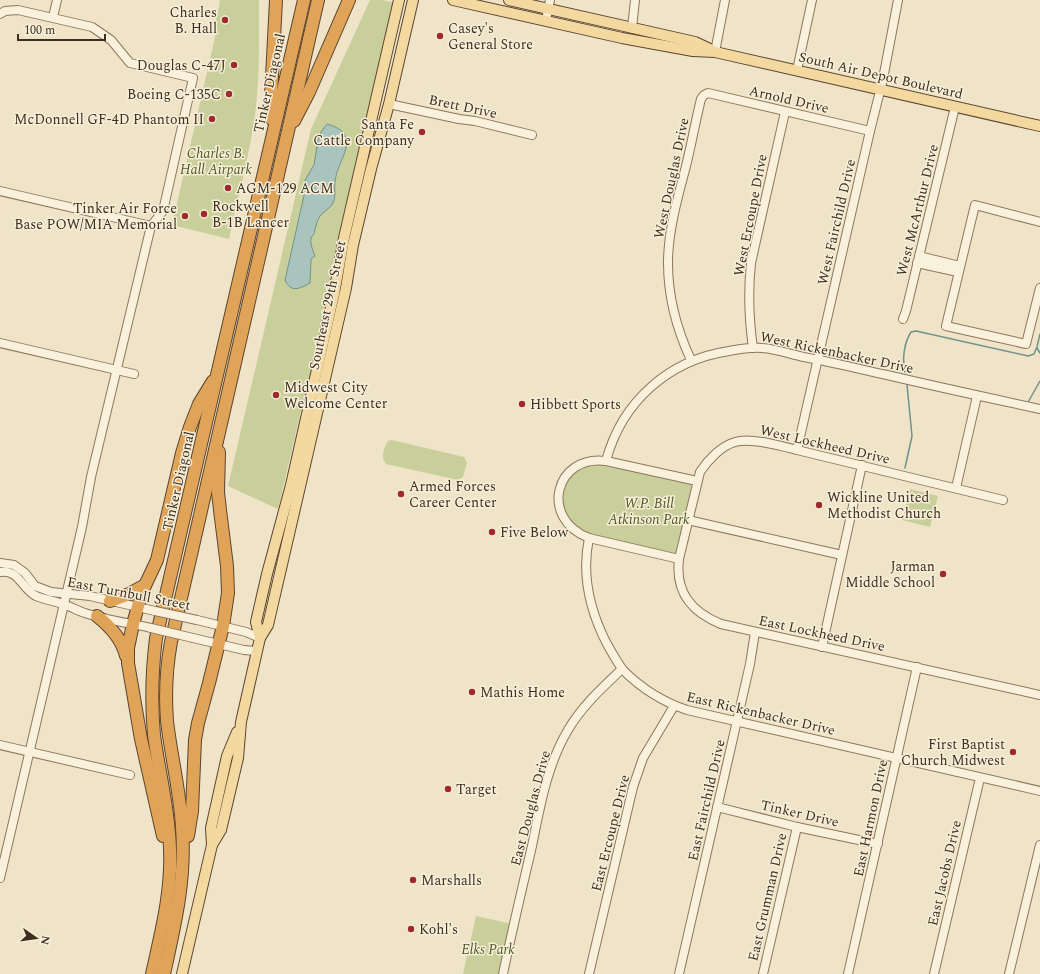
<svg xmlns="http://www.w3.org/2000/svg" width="1040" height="974" font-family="Spectral,serif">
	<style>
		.green { fill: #c9cf9b }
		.water { fill: #a9c4bc; stroke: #6f938a }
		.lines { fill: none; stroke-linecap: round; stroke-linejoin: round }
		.stream { stroke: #6f938a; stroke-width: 1.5 }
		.minor-casing { stroke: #8d765c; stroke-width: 10 }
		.major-casing { stroke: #5b4430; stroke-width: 12 }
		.highway-casing { stroke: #5b4430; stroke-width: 14 }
		.minor { stroke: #faf1dc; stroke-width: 8 }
		.major { stroke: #f3d9a0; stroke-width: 10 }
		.highway { stroke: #e0a458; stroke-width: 12 }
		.minor-bridge-casing { stroke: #8d765c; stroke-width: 10; stroke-linecap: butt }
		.minor-bridge { stroke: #faf1dc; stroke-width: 8 }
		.poi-dot { fill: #9e2a2b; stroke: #f7eed8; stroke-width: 1.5 }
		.labels { text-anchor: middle; stroke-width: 3; stroke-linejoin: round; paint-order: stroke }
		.poi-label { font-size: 14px; fill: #3d2e20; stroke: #f7eed8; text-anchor: start }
		.street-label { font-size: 14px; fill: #3d2e20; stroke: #f7eed8 }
		.park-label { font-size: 14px; font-style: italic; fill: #4d5a26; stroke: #f7eed8 }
	</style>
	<rect width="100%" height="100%" fill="#f0e4c8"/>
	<g class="green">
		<path d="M219 0H259C259 41 260 82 254 122 248 161 237 200 229 239L172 225 216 33 213 32 220 2Z"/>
		<path d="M370 0H382L397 3 278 509 228 486 311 129Z"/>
		<path d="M392 440 464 457 467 463 463 477 458 480 386 464C380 457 384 448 388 441Z"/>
		<path d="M602 463 689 483 692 487 676 553 674 554C655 550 636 545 617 541 604 538 591 536 579 529 566 521 559 501 565 486 573 471 586 465 602 463Z"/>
		<path d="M910 489 938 496 930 527 902 520Z"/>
		<path d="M476 916 512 924 501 974H463Z"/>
	</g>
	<path class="water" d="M327 124C365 135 337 158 335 182 334 188 336 194 334 200 332 208 325 210 320 216 317 220 316 226 315 230 315 234 312 236 311 238 310 244 313 251 315 256L311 259 310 283C299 289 291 293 285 280L305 191V180L314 165 318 140 321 132Z"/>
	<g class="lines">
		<g class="stream">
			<path d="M1037 348 1040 353"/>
			<path d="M905 372C902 359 904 343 911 332L916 331 1028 356 1034 354 1037 347 1040 334"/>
			<path d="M1027 404 1040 381"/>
			<path d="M905 468 912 436 907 385"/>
		</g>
		<defs>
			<g id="minor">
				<path d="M0 14 5 11 18 10 92 27 111 40 130 63 193 78 163 211 151 226"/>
				<path d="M53 17 57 0"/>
				<path d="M546 20 550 0"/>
				<path d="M632 28 635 0"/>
				<path d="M715 52 725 0"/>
				<path d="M797 70 812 0"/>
				<path d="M389 104 459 119 475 121 532 135"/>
				<path d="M0 191 151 226 91 477 82 527 0 878"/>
				<path d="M1040 222 975 205 946 326 1026 344 1040 288"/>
				<path d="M919 256 960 266"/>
				<path d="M917 263 958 272"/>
				<path d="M903 319 906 311 955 107"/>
				<path d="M0 343 134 374"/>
				<path d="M753 348C749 320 748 291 751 263L785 112"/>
				<path d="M691 360C677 330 668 296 668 263 668 232 677 200 685 170 691 147 695 123 701 99L704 95 708 93 870 131"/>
				<path d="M797 450 870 131 883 79 898 0"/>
				<path d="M606 461C622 401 669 360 729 351 740 349 751 347 762 348 776 349 790 354 804 357 832 362 859 369 887 375 938 387 989 398 1040 409"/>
				<path d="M956 488 977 396"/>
				<path d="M1003 500 797 450C782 446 751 437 735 442 721 446 708 460 700 472L679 559C675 592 691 612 721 624L1040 695"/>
				<path d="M688 520 842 555"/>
				<path d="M589 538C581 576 590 611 607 644 612 653 617 662 623 670 641 688 663 702 687 710L1040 791"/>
				<path d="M679 559 589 538C538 518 556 454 606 461L697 481"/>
				<path d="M0 563 14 565 25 573 35 586 51 592 90 596 155 611"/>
				<path d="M0 572C19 569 22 589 36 596 45 600 56 601 65 605 72 607 78 611 85 613 106 620 129 623 151 628"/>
				<path d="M197 620 246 632 260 638"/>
				<path d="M193 638 244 650 257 651"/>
				<path d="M822 647 862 465"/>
				<path d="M0 745 130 775"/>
				<path d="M717 807 797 827 878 844"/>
				<path d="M503 974C512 931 522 889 532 846 540 807 547 765 568 730 582 706 602 688 622 669"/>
				<path d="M589 974 633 787 643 758 674 706"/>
				<path d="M679 974 750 664 755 632"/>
				<path d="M763 974 797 827"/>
				<path d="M848 974 917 667"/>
				<path d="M934 974 980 778"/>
				<path d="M1009 974 1040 845"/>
			</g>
			<g id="major">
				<path d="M453 0 622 38 693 51 715 52 1040 126"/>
				<path d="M509 0 695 42 712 50"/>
				<path d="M260 638 256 622 267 574 291 485 334 294 344 238 399 0"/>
				<path d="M212 845 211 828 227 756 237 732"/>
				<path d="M182 974 212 845 221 830 238 758 241 722 260 638 268 625 346 288 353 245 371 169 389 104 413 0"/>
			</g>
			<g id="highway">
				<path d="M272 119 271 96 276 0"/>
				<path d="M294 121 309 92 349 0"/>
				<path d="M110 601 129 594 145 585"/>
				<path d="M97 616C111 627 122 639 126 656"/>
				<path d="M163 836 141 739 128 663V648L133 624 142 592 157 560 182 453 190 427 199 404 213 381"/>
				<path d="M188 836 192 811 195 740 198 723 209 683 223 626 228 593 227 566 220 510 218 492 219 452"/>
				<path d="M152 974C161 933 172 892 170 849 169 809 159 773 154 735 151 702 152 670 156 638L304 0"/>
				<path d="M164 974C175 924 186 879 182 827 180 791 171 756 167 721 165 694 166 669 171 642L318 0"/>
			</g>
		</defs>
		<use href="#minor" class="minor-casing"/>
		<use href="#major" class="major-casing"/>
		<use href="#highway" class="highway-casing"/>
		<use href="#minor" class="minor"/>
		<use href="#major" class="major"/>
		<use href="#highway" class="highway"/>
		<defs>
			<g id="minor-bridge">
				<path d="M155 611 197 620"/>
				<path d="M151 628 193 638"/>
			</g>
		</defs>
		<use href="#minor-bridge" class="minor-bridge-casing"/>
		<use href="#minor-bridge" class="minor-bridge"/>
	</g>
	<g class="poi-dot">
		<circle cx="225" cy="20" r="4"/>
		<circle cx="440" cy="36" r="4"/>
		<circle cx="234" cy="65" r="4"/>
		<circle cx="229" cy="94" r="4"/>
		<circle cx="212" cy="119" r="4"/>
		<circle cx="422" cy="132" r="4"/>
		<circle cx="228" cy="188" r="4"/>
		<circle cx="204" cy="214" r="4"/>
		<circle cx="185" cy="216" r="4"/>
		<circle cx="276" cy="395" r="4"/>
		<circle cx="522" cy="404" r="4"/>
		<circle cx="401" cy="494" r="4"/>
		<circle cx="819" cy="505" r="4"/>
		<circle cx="492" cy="532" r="4"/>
		<circle cx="943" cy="574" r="4"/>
		<circle cx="472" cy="692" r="4"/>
		<circle cx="1013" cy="752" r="4"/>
		<circle cx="448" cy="789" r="4"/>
		<circle cx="413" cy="880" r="4"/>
		<circle cx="411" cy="929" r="4"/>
	</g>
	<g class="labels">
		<g class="poi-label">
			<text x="217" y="17" text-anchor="end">Charles<tspan x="217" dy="16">B. Hall</tspan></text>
			<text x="448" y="33">Casey's<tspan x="448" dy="16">General Store</tspan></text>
			<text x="226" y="70" text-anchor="end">Douglas C-47J</text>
			<text x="221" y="99" text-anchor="end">Boeing C-135C</text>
			<text x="204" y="124" text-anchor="end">McDonnell GF-4D Phantom II</text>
			<text x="414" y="129" text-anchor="end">Santa Fe<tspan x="414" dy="16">Cattle Company</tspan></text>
			<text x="236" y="193">AGM-129 ACM</text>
			<text x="212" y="211">Rockwell<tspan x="212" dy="16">B-1B Lancer</tspan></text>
			<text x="177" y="213" text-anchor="end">Tinker Air Force<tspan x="177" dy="16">Base POW/MIA Memorial</tspan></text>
			<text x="284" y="392">Midwest City<tspan x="284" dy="16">Welcome Center</tspan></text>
			<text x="530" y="409">Hibbett Sports</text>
			<text x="409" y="491">Armed Forces<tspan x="409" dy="16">Career Center</tspan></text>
			<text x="827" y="502">Wickline United<tspan x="827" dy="16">Methodist Church</tspan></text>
			<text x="500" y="537">Five Below</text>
			<text x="935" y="571" text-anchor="end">Jarman<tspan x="935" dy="16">Middle School</tspan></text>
			<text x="480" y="697">Mathis Home</text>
			<text x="1005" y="749" text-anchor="end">First Baptist<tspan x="1005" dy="16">Church Midwest</tspan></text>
			<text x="456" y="794">Target</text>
			<text x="421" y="885">Marshalls</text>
			<text x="419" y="934">Kohl's</text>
		</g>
		<g class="street-label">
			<text transform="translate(881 75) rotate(13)" y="5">South Air Depot Boulevard</text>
			<text transform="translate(269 83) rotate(-77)" y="5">Tinker Diagonal</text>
			<text transform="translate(789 99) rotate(13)" y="5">Arnold Drive</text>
			<text transform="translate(463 106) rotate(12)" y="5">Brett Drive</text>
			<text transform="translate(671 178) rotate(-78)" y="5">West Douglas Drive</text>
			<text transform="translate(917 210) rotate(-76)" y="5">West McArthur Drive</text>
			<text transform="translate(750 215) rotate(-79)" y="5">West Ercoupe Drive</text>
			<text transform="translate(836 222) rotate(-77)" y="5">West Fairchild Drive</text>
			<text transform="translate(327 305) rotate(-78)" y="5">Southeast 29th Street</text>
			<text transform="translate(837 352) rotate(12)" y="5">West Rickenbacker Drive</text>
			<text transform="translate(825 444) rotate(13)" y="5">West Lockheed Drive</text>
			<text transform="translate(178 481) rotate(-77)" y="5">Tinker Diagonal</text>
			<text transform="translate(129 593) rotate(11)" y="5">East Turnbull Street</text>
			<text transform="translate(822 633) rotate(12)" y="5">East Lockheed Drive</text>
			<text transform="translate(761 713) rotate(13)" y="5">East Rickenbacker Drive</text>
			<text transform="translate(706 800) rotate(-77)" y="5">East Fairchild Drive</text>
			<text transform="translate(530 808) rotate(-75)" y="5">East Douglas Drive</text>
			<text transform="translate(800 813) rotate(13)" y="5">Tinker Drive</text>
			<text transform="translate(870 818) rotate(-78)" y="5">East Harmon Drive</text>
			<text transform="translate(610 833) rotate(-76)" y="5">East Ercoupe Drive</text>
			<text transform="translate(944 873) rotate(-77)" y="5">East Jacobs Drive</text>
			<text transform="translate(767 897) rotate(-77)" y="5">East Grumman Drive</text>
		</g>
		<g class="park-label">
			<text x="216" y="158">Charles B.<tspan x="216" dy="16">Hall Airpark</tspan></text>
			<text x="649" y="508">W.P. Bill<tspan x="649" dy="16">Atkinson Park</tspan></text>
			<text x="488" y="954">Elks Park</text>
		</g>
	</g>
	<g transform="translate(36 938) rotate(103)" stroke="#f7eed8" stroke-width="3" paint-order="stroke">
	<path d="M0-3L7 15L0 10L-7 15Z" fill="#3d2e20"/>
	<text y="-6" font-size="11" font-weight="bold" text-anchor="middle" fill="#3d2e20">N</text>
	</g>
	<path d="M18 34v6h87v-6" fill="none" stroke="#3d2e20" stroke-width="2"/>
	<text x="24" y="34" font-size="12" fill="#3d2e20" stroke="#f7eed8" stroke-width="3" paint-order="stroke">100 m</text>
</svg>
